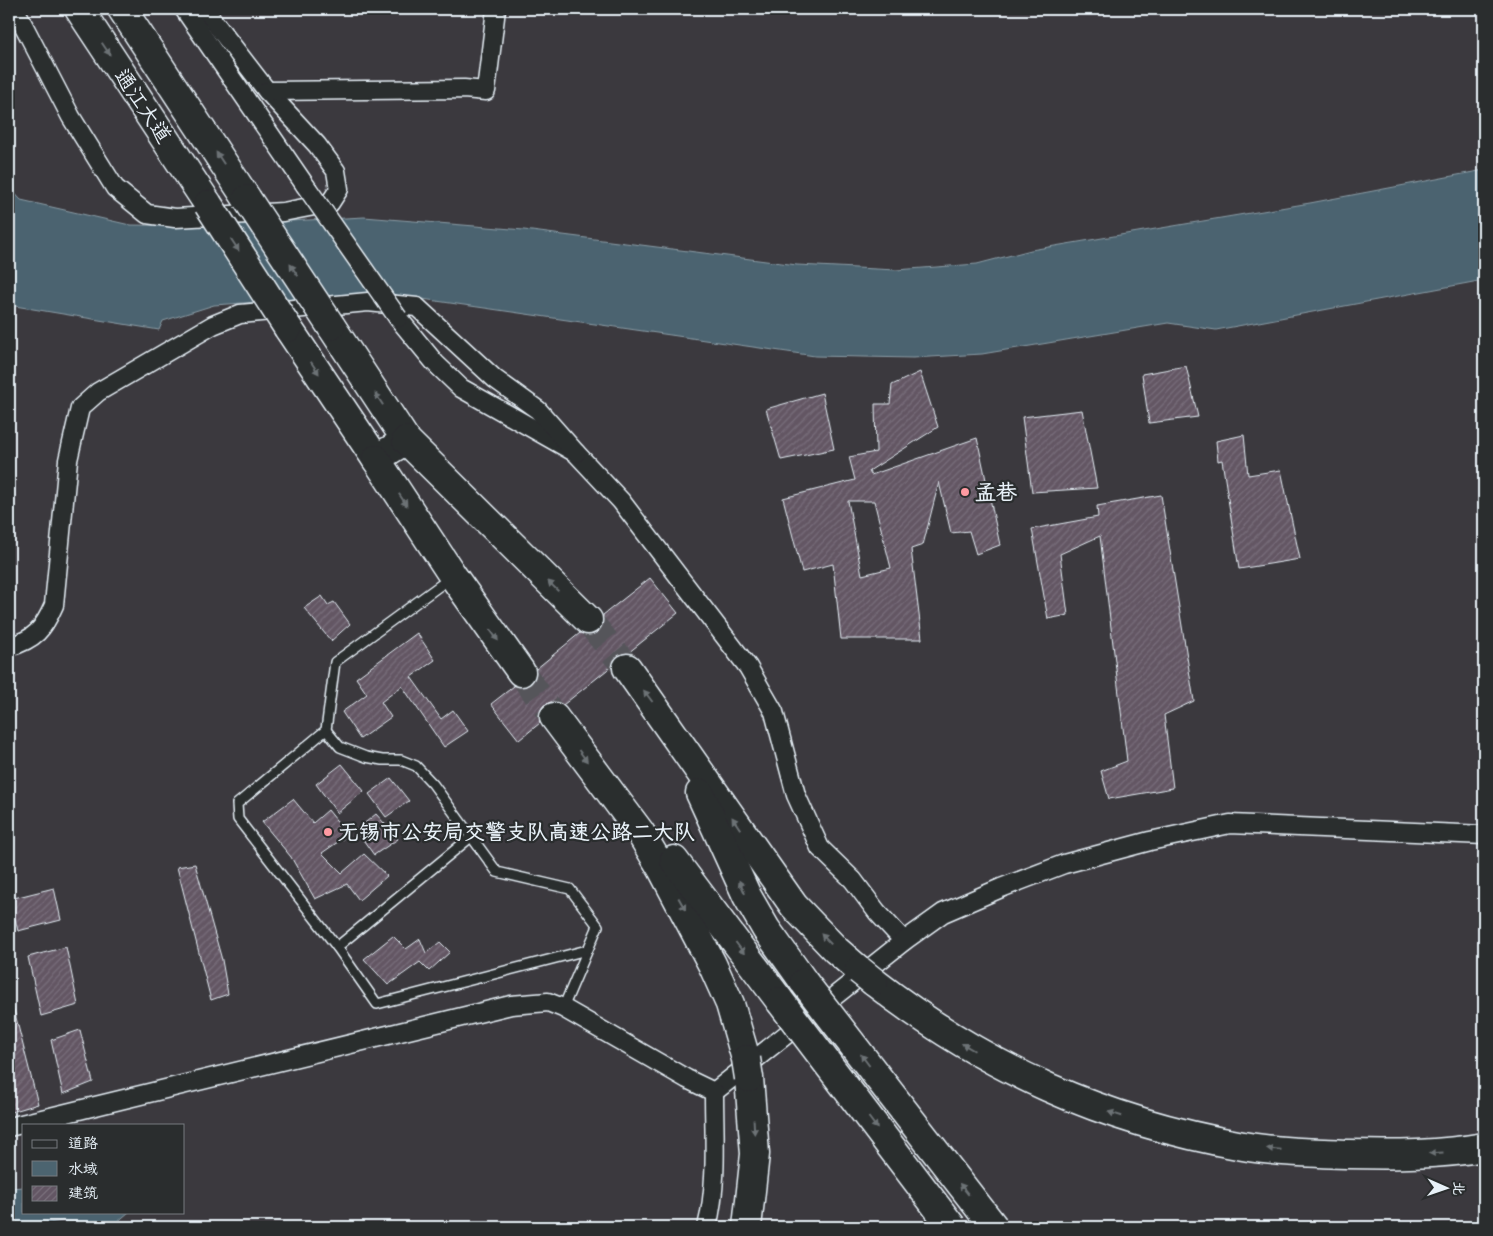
<svg xmlns="http://www.w3.org/2000/svg" width="1493" height="1236" font-family="Itim,'LXGW WenKai TC',sans-serif">
	<style>
		.water { fill: #4c6470; stroke: #8a9ca6 }
		.building { fill: url(#building-hatch); stroke: #e8f1f8; fill-rule: evenodd }
		.lines { fill: none; stroke-linecap: round; stroke-linejoin: round }
		.motorway-tunnel { stroke: #55555a; stroke-width: 28; stroke-dasharray: 28 14; stroke-linecap: butt }
		.service-casing { stroke: #e8f1f8; stroke-width: 12 }
		.minor-casing { stroke: #e8f1f8; stroke-width: 21 }
		.trunk-casing { stroke: #e8f1f8; stroke-width: 31 }
		.motorway-casing { stroke: #e8f1f8; stroke-width: 31 }
		.service { stroke: #2a2d2e; stroke-width: 9 }
		.minor { stroke: #2a2d2e; stroke-width: 18 }
		.trunk { stroke: #2a2d2e; stroke-width: 28 }
		.motorway { stroke: #2a2d2e; stroke-width: 28 }
		.minor-bridge-casing { stroke: #e8f1f8; stroke-width: 21; stroke-linecap: butt }
		.trunk-bridge-casing { stroke: #e8f1f8; stroke-width: 31; stroke-linecap: butt }
		.motorway-bridge-casing { stroke: #e8f1f8; stroke-width: 31; stroke-linecap: butt }
		.minor-bridge { stroke: #2a2d2e; stroke-width: 18 }
		.trunk-bridge { stroke: #2a2d2e; stroke-width: 28 }
		.motorway-bridge { stroke: #2a2d2e; stroke-width: 28 }
		.oneway { fill: #6c7275 }
		.poi-dot { fill: #ff9aa2; stroke: #2a2d2e; stroke-width: 2 }
		.labels { text-anchor: middle; stroke-width: 4.5; stroke-linejoin: round; paint-order: stroke }
		.street-label { font-size: 21px; fill: #e8f1f8; stroke: #2a2d2e }
		.poi-label { font-size: 21px; font-weight: bold; fill: #e8f1f8; stroke: #2a2d2e; text-anchor: start }
	</style>
	<defs>
		<pattern id="building-hatch" width="6" height="6" patternUnits="userSpaceOnUse" patternTransform="scale(1.25)"><rect width="6" height="6" fill="#635664"/><path d="M-1 1l2-2M0 6l6-6M5 7l2-2" fill="none" stroke="#796f7b"/></pattern>
	</defs>
	<rect width="100%" height="100%" fill="#3b393e"/>
	<filter id="ink" filterUnits="userSpaceOnUse"><feTurbulence type="fractalNoise" baseFrequency=".02" numOctaves="2"/><feDisplacementMap in="SourceGraphic" scale="10" xChannelSelector="R" yChannelSelector="G"/><feConvolveMatrix kernelMatrix="1 2 1 2 8 2 1 2 1" color-interpolation-filters="sRGB"/></filter>
	<g filter="url(#ink)">
		<g class="water">
			<path d="M1484 170V280L1216 330 1168 323 982 354 913 358 815 356 395 295H356L214 305 163 321 159 330 9 305V187L21 200 130 225 198 226 364 217 524 230 797 265 896 270 977 264 1031 250 1310 203Z"/>
			<path d="M24 1187V1212H129L115 1224 63 1221 48 1223 38 1227H9V1188Z"/>
		</g>
		<g class="building">
			<path d="M1186 366 1198 417 1149 423 1142 374Z"/>
			<path d="M920 372 938 427 869 471 871 475 977 438 1000 545 976 554 969 531 951 533 939 482 923 545 911 549 922 639H841L833 564 802 572 783 498 855 480 849 457 876 452 875 404H890L892 385ZM848 501H874L891 568 862 575Z"/>
			<path d="M822 393 834 449 781 460 766 409Z"/>
			<path d="M1082 410 1097 488 1032 492 1022 417Z"/>
			<path d="M1244 435 1248 475 1281 470 1300 559 1239 569 1222 460 1218 461 1216 441Z"/>
			<path d="M1161 495 1194 701 1164 715 1173 788 1109 799 1101 771 1127 761 1100 536 1060 554 1068 615 1048 619 1032 529 1098 517 1097 506Z"/>
			<path d="M650 578 678 613 628 653 618 656 612 666 563 705 553 701 544 705 540 711V723L519 740 491 704 514 686 523 687 530 684 535 678 536 669 580 633 592 635 599 631 603 623V615Z"/>
			<path d="M322 596 328 605 334 602 350 624 331 641 304 608Z"/>
			<path d="M417 633 435 660 411 677 441 719 453 710 468 731 444 747 402 686 381 702 391 717 360 739 342 712 367 694 356 678Z"/>
			<path d="M342 764 364 791 337 813 316 784Z"/>
			<path d="M391 778 409 801 386 817 369 794Z"/>
			<path d="M293 799 313 823 328 810 348 835 322 853 342 873 364 854 387 876 359 900 347 884 315 899 291 857 262 822Z"/>
			<path d="M376 814 398 839 374 855 356 830Z"/>
			<path d="M195 864 222 960 228 994 211 1000 177 867Z"/>
			<path d="M54 888 61 920 18 931 10 899Z"/>
			<path d="M393 936 406 949 420 939 426 953 440 942 450 952 429 971 420 962 388 985 364 959Z"/>
			<path d="M66 947 78 1005 41 1016 28 957Z"/>
			<path d="M9 1006H13L38 1104 11 1112 9 1102Z"/>
			<path d="M80 1030 93 1082 63 1094 51 1040Z"/>
		</g>
		<g class="lines">
			<g class="motorway-tunnel">
				<path d="M588 620 627 668"/>
				<path d="M521 672 554 717"/>
			</g>
			<defs>
				<g id="service">
					<path d="M326 730 340 747 366 757 382 760H401L416 766 433 784 497 872 570 889 598 926 563 1008"/>
					<path d="M472 836 337 947 377 1004 587 950"/>
					<path d="M337 947 238 819 237 804 326 730 335 662 450 578"/>
				</g>
				<g id="minor">
					<path d="M15 9 71 117 115 188 147 214 175 218 283 212 330 203 339 189 336 171 317 145 267 91 204 9"/>
					<path d="M184 9 305 185"/>
					<path d="M267 91 464 89 486 91 496 9"/>
					<path d="M398 318 435 363 461 388 576 453 621 501 748 667 774 712 796 795 820 848 853 880 877 912 904 941"/>
					<path d="M9 647C35 639 43 630 54 605L68 460 80 408 98 392 213 325 240 314 368 302 417 307 495 379 538 410 576 453"/>
					<path d="M714 1092 904 941 943 913 1001 888 1064 864 1150 841 1230 824 1484 835"/>
					<path d="M9 1127 511 1005 548 1002 563 1008 687 1079 714 1092C714 1137 718 1183 707 1227"/>
				</g>
				<g id="trunk">
					<path d="M79 9 208 204"/>
					<path d="M122 9 247 199"/>
					<path d="M288 328 376 459 406 440 331 326"/>
				</g>
				<g id="motorway">
					<path d="M406 440 588 620"/>
					<path d="M376 459 453 576 521 672"/>
					<path d="M627 668 794 906 836 950 859 970"/>
					<path d="M554 717 640 832 662 869 712 964 730 1004 746 1059"/>
					<path d="M700 793 747 896 766 929 804 982"/>
					<path d="M674 860 780 1001"/>
					<path d="M874 982C986 1069 1103 1121 1243 1146 1277 1152 1314 1153 1348 1154 1394 1155 1440 1155 1484 1147"/>
					<path d="M747 1227 755 1154 749 1078"/>
				</g>
			</defs>
			<use href="#service" class="service-casing"/>
			<use href="#minor" class="minor-casing"/>
			<use href="#trunk" class="trunk-casing"/>
			<use href="#motorway" class="motorway-casing"/>
			<use href="#service" class="service"/>
			<use href="#minor" class="minor"/>
			<use href="#trunk" class="trunk"/>
			<use href="#motorway" class="motorway"/>
			<defs>
				<path id="minor-bridge" d="M305 185 398 318"/>
				<g id="trunk-bridge">
					<path d="M247 199 331 326"/>
					<path d="M208 204 288 328"/>
				</g>
				<g id="motorway-bridge">
					<path d="M859 970 874 982"/>
					<path d="M804 982 994 1227"/>
					<path d="M780 1001 952 1227"/>
					<path d="M746 1059 749 1078"/>
				</g>
			</defs>
			<use href="#minor-bridge" class="minor-bridge-casing"/>
			<use href="#trunk-bridge" class="trunk-bridge-casing"/>
			<use href="#motorway-bridge" class="motorway-bridge-casing"/>
			<use href="#minor-bridge" class="minor-bridge"/>
			<use href="#trunk-bridge" class="trunk-bridge"/>
			<use href="#motorway-bridge" class="motorway-bridge"/>
		</g>
		<defs><path id="oneway-solid" d="M-6-.8H1V-3.2L6.5 0L1 3.2V.8H-6Z" transform="scale(1.25)"/></defs>
		<g class="oneway">
			<use href="#oneway-solid" transform="translate(106 49) rotate(56)"/>
			<use href="#oneway-solid" transform="translate(220 158) rotate(-123)"/>
			<use href="#oneway-solid" transform="translate(235 245) rotate(57)"/>
			<use href="#oneway-solid" transform="translate(294 270) rotate(-124)"/>
			<use href="#oneway-solid" transform="translate(315 368) rotate(56)"/>
			<use href="#oneway-solid" transform="translate(379 399) rotate(-123)"/>
			<use href="#oneway-solid" transform="translate(403 500) rotate(57)"/>
			<use href="#oneway-solid" transform="translate(553 586) rotate(-135)"/>
			<use href="#oneway-solid" transform="translate(494 635) rotate(54)"/>
			<use href="#oneway-solid" transform="translate(648 696) rotate(-127)"/>
			<use href="#oneway-solid" transform="translate(583 756) rotate(53)"/>
			<use href="#oneway-solid" transform="translate(736 823) rotate(-124)"/>
			<use href="#oneway-solid" transform="translate(742 887) rotate(-114)"/>
			<use href="#oneway-solid" transform="translate(682 904) rotate(61)"/>
			<use href="#oneway-solid" transform="translate(826 939) rotate(-134)"/>
			<use href="#oneway-solid" transform="translate(740 948) rotate(53)"/>
			<use href="#oneway-solid" transform="translate(968 1047) rotate(-150)"/>
			<use href="#oneway-solid" transform="translate(865 1060) rotate(-127)"/>
			<use href="#oneway-solid" transform="translate(1115 1114) rotate(-163)"/>
			<use href="#oneway-solid" transform="translate(873 1123) rotate(53)"/>
			<use href="#oneway-solid" transform="translate(754 1127) rotate(87)"/>
			<use href="#oneway-solid" transform="translate(1274 1149) rotate(-175)"/>
			<use href="#oneway-solid" transform="translate(1436 1153) rotate(177)"/>
			<use href="#oneway-solid" transform="translate(964 1189) rotate(-129)"/>
		</g>
	</g>
	<g class="poi-dot">
		<circle cx="965" cy="492" r="5"/>
		<circle cx="328" cy="832" r="5"/>
	</g>
	<g class="labels">
		<g class="street-label">
			<text transform="translate(143 106) rotate(56)" y="7">通江大道</text>
		</g>
		<g class="poi-label">
			<text x="975" y="499">孟巷</text>
			<text x="338" y="839">无锡市公安局交警支队高速公路二大队</text>
		</g>
	</g>
	<rect width="1493" height="1236" fill="none" stroke="#2a2d2e" stroke-width="30"/>
	<rect x="15" y="15" width="1463" height="1206" fill="none" stroke="#e8f1f8" stroke-width="2" filter="url(#ink)"/>
	<rect x="22" y="1124" width="162" height="90" fill="#2a2d2e" stroke="#767b7f"/>
	<rect x="32" y="1140" width="25" height="8" fill="#2a2d2e" stroke="#767b7f"/>
	<text x="68" y="1148" font-size="15" fill="#e8f1f8">道路</text>
	<rect x="32" y="1161" width="25" height="15" fill="#4c6470" stroke="#767b7f"/>
	<text x="68" y="1174" font-size="15" fill="#e8f1f8">水域</text>
	<rect x="32" y="1186" width="25" height="15" fill="url(#building-hatch)" stroke="#767b7f"/>
	<text x="68" y="1198" font-size="15" fill="#e8f1f8">建筑</text>
	<g transform="translate(1446 1188) rotate(92)" stroke="#2a2d2e" stroke-width="4" paint-order="stroke">
	<path d="M0-4L9 19L0 12L-9 19Z" fill="#e8f1f8"/>
	<text y="-8" font-size="14" font-weight="bold" text-anchor="middle" fill="#e8f1f8">北</text>
	</g>
</svg>
